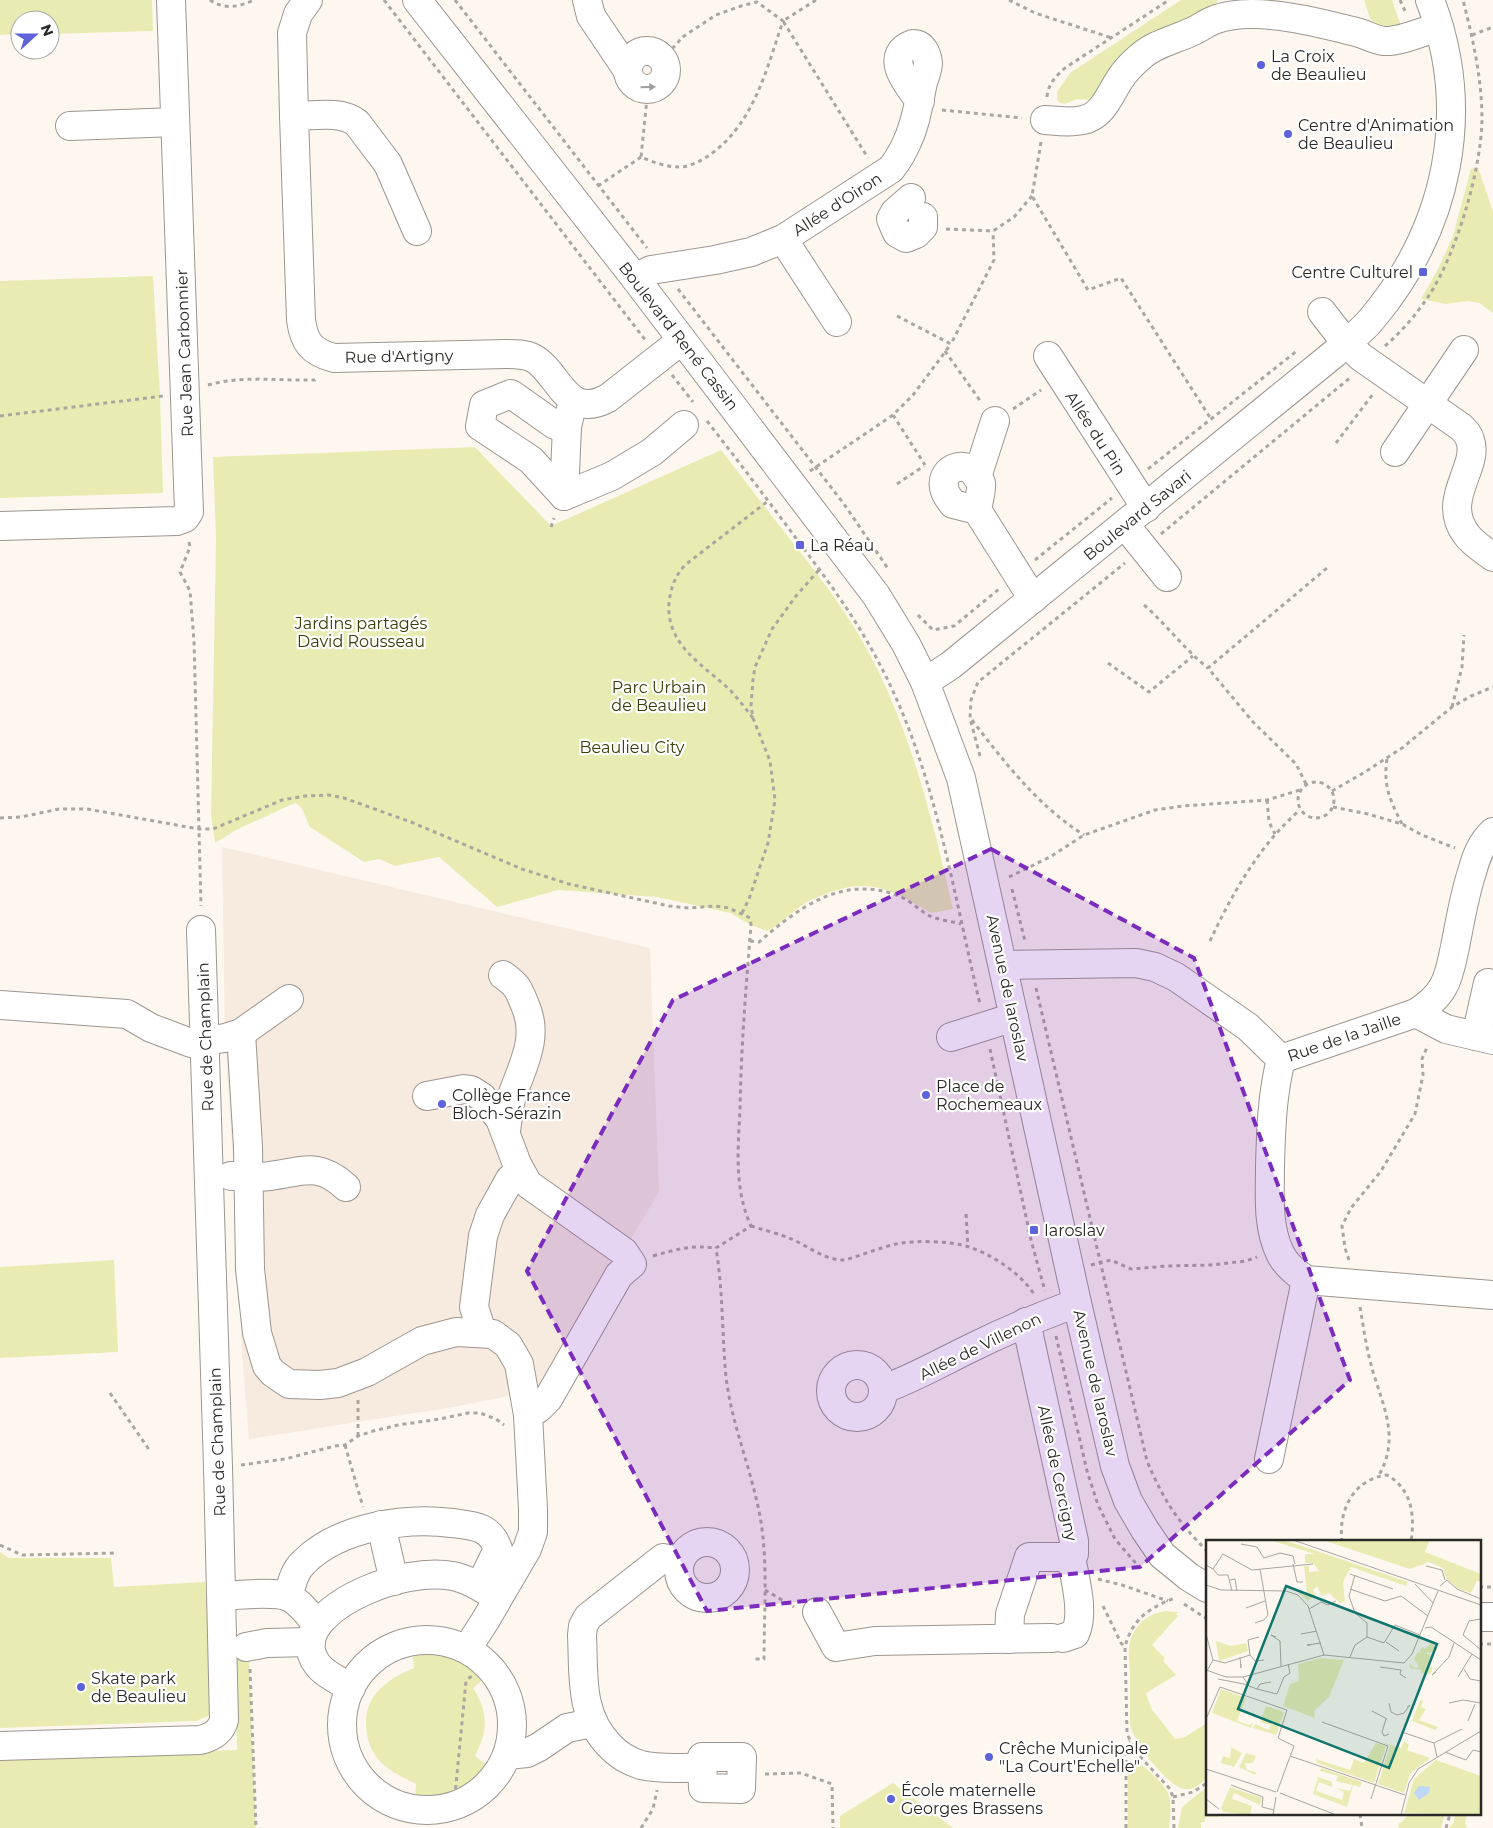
<svg xmlns="http://www.w3.org/2000/svg" width="1493" height="1828" font-family="Montserrat,sans-serif">
	<style>
		.built { fill: #f7eade }
		.green { fill: #e8ecb2 }
		.lines { fill: none; stroke-linecap: round; stroke-linejoin: round }
		.minor-casing { stroke: #9d9690; stroke-width: 30 }
		.path { stroke: #aba6a0; stroke-width: 3; stroke-dasharray: 4 4; stroke-linecap: butt }
		.minor { stroke: #fff; stroke-width: 28 }
		.oneway { fill: #a09f9d }
		.marked { fill: #7b2cbf; fill-opacity: 0.2; stroke: #7b2cbf; stroke-width: 4; stroke-dasharray: 10 6; stroke-linejoin: round }
		.poi-dot { fill: #5c63db; stroke: #fff; stroke-width: 2 }
		.labels { text-anchor: middle; stroke-width: 4.5; stroke-linejoin: round; paint-order: stroke }
		.poi-label { font-size: 16px; fill: #2b2926; stroke: #fff; text-anchor: start }
		.street-label { font-size: 16px; fill: #2b2926; stroke: #fff }
		.park-label { font-size: 16px; fill: #3b3c06; stroke: #fff }
		.inset-road { fill: none; stroke: #aaa59f; stroke-width: 1 }
		.view { fill: #0f766e; fill-opacity: 0.15; stroke: #0f766e; stroke-width: 2.5 }
		.inset-edge { fill: none; stroke: #2b2926; stroke-width: 2.5 }
	</style>
	<rect width="100%" height="100%" fill="#fef7f0"/>
	<path class="built" d="M222 847 650 948 659 1192 542 1386 534 1391 453 1407 249 1439 242 1353 239 1253 225 1038Z"/>
	<g class="green">
		<path d="M0 0H152L153 31 50 34V20H20V34L0 35Z"/>
		<path d="M1181 0H1218L1216 5 1102 94 1089 100 1077 99 1065 104 1060 103 1057 100V92L1070 73Z"/>
		<path d="M1364 0H1392L1400 23 1401 30C1394 32 1392 31 1385 29 1368 23 1370 16 1364 0Z"/>
		<path d="M1478 167 1493 212V313L1479 303 1468 301 1446 304 1421 299 1438 269 1453 236 1471 169Z"/>
		<path d="M153 276 160 396 163 493 0 498V281Z"/>
		<path d="M475 447 551 526 721 450C743 478 764 506 786 534 816 572 847 611 870 655 912 734 933 822 953 909L931 913C894 891 870 876 826 894 819 897 811 899 805 903 792 912 781 924 767 931L751 925 730 913 657 897 558 890 497 907 439 857 395 866 379 859 364 862 310 827 301 807 295 803 236 830 215 843 211 815 216 539 213 457Z"/>
		<path d="M114 1260 118 1352 0 1358V1267Z"/>
		<path d="M0 1552 9 1558H111L114 1587 205 1582 213 1711 208 1716 196 1721 0 1728Z"/>
		<path d="M1166 1611 1178 1612 1176 1614 1178 1616 1152 1645 1165 1658 1163 1661 1176 1675 1146 1693 1151 1708 1175 1739 1185 1737 1207 1723V1777C1200 1784 1194 1791 1184 1789 1167 1786 1132 1740 1130 1724 1130 1707 1130 1690 1130 1673 1130 1665 1128 1657 1129 1649 1130 1629 1146 1613 1166 1611Z"/>
		<path d="M235 1636 242 1642 249 1659 256 1828H0V1758L237 1750Z"/>
		<path d="M426 1650C451 1651 468 1660 485 1678L473 1688C489 1714 488 1729 475 1756L488 1766C467 1791 447 1800 415 1798L416 1784C402 1777 384 1769 375 1755 369 1746 367 1737 366 1726 364 1695 389 1678 414 1668L412 1651Z"/>
		<path d="M1133 1761C1141 1762 1143 1766 1149 1771 1173 1793 1172 1797 1169 1828H1128V1765Z"/>
		<path d="M893 1783 953 1828H840V1816Z"/>
		<path d="M1207 1787V1814H1219V1817H1205V1822H1201V1828H1178L1182 1807Z"/>
		<path d="M1409 1814H1445L1441 1828H1399L1398 1824 1402 1822Z"/>
		<path d="M1455 1814H1467L1465 1823 1467 1828H1449L1454 1822Z"/>
	</g>
	<g class="lines">
		<defs>
			<g id="minor">
				<path d="M308 0 298 14 292 33 294 116C313 116 341 110 357 123L388 164 417 231"/>
				<path d="M417 0 635 278 876 595 906 644 925 682 961 778 1077 1303 1115 1466 1128 1501 1145 1530 1162 1555 1189 1577 1207 1588"/>
				<path d="M587 0 591 16 628 71"/>
				<circle cx="647" cy="70" r="19"/>
				<path d="M294 116 301 320C304 342 311 352 334 358L506 354C515 354 525 354 533 358 559 372 566 421 608 398L682 340"/>
				<path d="M1045 120C1058 121 1071 123 1083 120 1103 116 1110 94 1120 79 1125 71 1133 63 1140 57 1154 44 1174 40 1191 32 1199 29 1206 23 1214 20 1253 5 1316 22 1356 32 1365 34 1374 40 1384 41 1400 42 1423 31 1439 27"/>
				<path d="M70 126 175 122"/>
				<path d="M911 198 895 212 891 219 897 233 906 238 916 234 923 227V217"/>
				<path d="M783 239 837 322"/>
				<path d="M635 278 651 270 715 260 751 252 783 239 891 169C898 160 903 152 907 142 916 123 919 102 923 82 925 76 928 69 928 63 927 54 923 44 913 44 882 55 908 85 920 101"/>
				<path d="M1322 312 1346 343 1361 357 1461 427C1465 431 1469 435 1470 440 1480 467 1440 499 1466 534 1473 544 1484 550 1493 557"/>
				<path d="M1048 356 1146 508"/>
				<path d="M573 400 567 427 555 425 511 394 484 405 480 426 531 460 564 496 612 476 652 452 684 425"/>
				<path d="M1395 452 1464 350"/>
				<path d="M977 477 995 421"/>
				<path d="M564 496 567 427"/>
				<path d="M977 510 953 504C950 500 946 495 945 491 937 470 965 457 977 476 978 477 981 482 981 483 982 491 978 503 977 510L1033 599"/>
				<path d="M1125 525 1167 577"/>
				<path d="M0 526 177 521 185 518 189 512 171 0"/>
				<path d="M925 682 951 665 1335 353C1347 342 1361 332 1371 320 1448 229 1473 112 1430 0"/>
				<path d="M1003 965 1136 963 1155 967 1176 977 1248 1027 1281 1059 1416 1013C1427 1006 1437 998 1443 987 1450 975 1452 960 1455 947 1460 922 1464 896 1472 872 1476 857 1481 843 1493 832"/>
				<path d="M503 975C518 986 518 988 525 1005 539 1036 524 1063 513 1093 508 1105 508 1119 506 1131"/>
				<path d="M0 1005 127 1014 151 1028 191 1043 225 1038 241 1033 289 999"/>
				<path d="M1416 1013 1446 1029 1493 1040"/>
				<path d="M241 1033 248 1147 250 1269 257 1333 267 1366 273 1373 289 1384 320 1385 338 1383 367 1372 422 1341 456 1332 493 1334 508 1345 519 1364 528 1415 533 1509V1532L527 1549 485 1621 467 1649"/>
				<path d="M1476 1036 1488 983"/>
				<path d="M951 1037 1014 1017"/>
				<path d="M1281 1059C1272 1095 1271 1129 1270 1166 1270 1195 1267 1226 1280 1253 1285 1264 1296 1273 1306 1280L1493 1295"/>
				<path d="M427 1096 464 1089 471 1090 482 1097 500 1119 517 1164 528 1184 624 1252 632 1264 619 1275 548 1399 539 1408 528 1415"/>
				<path d="M231 1176C243 1176 257 1178 270 1176 302 1172 318 1161 346 1187"/>
				<path d="M482 1332 474 1307 483 1236 490 1215 510 1179 521 1172"/>
				<circle cx="857" cy="1391" r="26"/>
				<path d="M884 1389C914 1378 942 1362 971 1348 1005 1331 1041 1316 1077 1303"/>
				<path d="M1269 1459 1306 1280"/>
				<path d="M381 1525 394 1581"/>
				<circle cx="707" cy="1570" r="28"/>
				<path d="M680 1561 663 1558 588 1617 583 1626 582 1635C584 1675 579 1714 609 1745 618 1755 628 1761 641 1765 660 1770 683 1767 703 1768"/>
				<path d="M222 1596C239 1595 275 1591 289 1597 301 1603 309 1615 317 1625"/>
				<path d="M289 1597C291 1584 294 1571 304 1562 339 1527 405 1517 452 1523 475 1526 490 1526 498 1549L480 1586"/>
				<path d="M817 1612 836 1647 875 1641 1052 1638"/>
				<path d="M1479 1617H1493"/>
				<path d="M1063 1638 1075 1634C1085 1614 1075 1579 1071 1557"/>
				<path d="M1009 1639 1010 1614 1029 1557H1071L1074 1554V1541L1026 1322"/>
				<circle cx="427" cy="1725" r="85"/>
				<path d="M246 1647 267 1643 311 1642"/>
				<path d="M351 1688C340 1681 324 1674 317 1664 293 1630 341 1601 367 1590 392 1579 426 1571 453 1576 468 1579 481 1587 494 1596"/>
				<path d="M0 1746 200 1740C212 1737 221 1732 224 1720L218 1467 201 930"/>
				<path d="M507 1755 527 1753 539 1747 567 1728 592 1723"/>
				<path d="M702 1757H742L741 1789 703 1788Z"/>
			</g>
		</defs>
		<use href="#minor" class="minor-casing"/>
		<g class="path">
			<path d="M210 0C225 10 239 7 254 0"/>
			<path d="M384 0 646 341"/>
			<path d="M455 0 647 248"/>
			<path d="M816 0 783 21 868 158"/>
			<path d="M1009 0 1035 13 1112 38"/>
			<path d="M1400 0 1406 13"/>
			<path d="M1472 35 1493 27"/>
			<path d="M648 89 641 157C652 162 667 167 679 167 690 167 701 161 711 154 754 123 767 68 783 21L757 2 741 6 716 15 681 38 677 44 662 58"/>
			<path d="M1047 97C1048 84 1056 76 1065 68L1169 0"/>
			<path d="M942 110 1022 118"/>
			<path d="M1041 142 1032 196 1088 290 1121 278 1211 419"/>
			<path d="M598 186 641 157"/>
			<path d="M946 229 993 231 1014 217 1032 196"/>
			<path d="M678 289 844 504 889 570"/>
			<path d="M897 316 951 344 994 260 993 231"/>
			<path d="M1385 346C1401 332 1416 315 1428 297 1456 255 1481 171 1482 120 1482 79 1473 39 1463 0"/>
			<path d="M945 351 981 402"/>
			<path d="M672 375 693 402"/>
			<path d="M208 385C242 375 280 381 315 380L317 378"/>
			<path d="M1013 409 1041 390"/>
			<path d="M893 415 925 465"/>
			<path d="M0 416 163 396"/>
			<path d="M707 421C739 462 770 503 801 545 829 582 856 619 878 661 935 767 952 888 980 1004"/>
			<path d="M1336 443 1373 394"/>
			<path d="M1148 469 1298 350"/>
			<path d="M810 471 893 415 913 395 951 344"/>
			<path d="M897 484 924 466"/>
			<path d="M551 527 554 518"/>
			<path d="M1161 534 1351 377"/>
			<path d="M189 542 190 547 180 572 190 591 194 641 201 906"/>
			<path d="M1035 560 1112 498"/>
			<path d="M1144 605C1167 625 1184 649 1208 668"/>
			<path d="M918 615 933 630 954 626 999 589"/>
			<path d="M1108 663 1149 692 1193 656"/>
			<path d="M1452 707 1462 667 1464 635"/>
			<path d="M753 718C746 709 739 700 731 691 704 665 666 646 669 603 671 587 675 576 685 565L768 501"/>
			<path d="M972 720C1005 763 1038 806 1084 835"/>
			<path d="M980 756 970 718 971 700 978 682 1125 563"/>
			<path d="M1387 759C1383 786 1390 800 1402 824"/>
			<circle cx="1316" cy="800" r="18"/>
			<path d="M1306 784 1296 764 1253 722 1208 668 1327 568"/>
			<path d="M1332 791 1365 772 1402 748 1452 707 1471 696 1493 687"/>
			<path d="M1267 800 1269 822 1275 834"/>
			<path d="M1333 807 1368 814 1402 824 1422 835 1455 848"/>
			<path d="M0 818 21 817 59 809H87L199 829H213L282 800 305 796 328 795 344 798 411 822 522 869 569 884 669 906 689 908 715 906 729 908 750 918 751 925C746 987 741 1048 740 1109 738 1149 734 1189 751 1226L716 1248C723 1291 722 1334 726 1377 732 1427 753 1473 761 1522 768 1567 764 1614 764 1659H753"/>
			<path d="M1009 877 1050 857 1084 835 1155 810 1183 806 1267 800 1300 790"/>
			<path d="M1012 889 1025 941"/>
			<path d="M742 913 749 899 768 843 775 800 770 761 753 718 751 706 753 680 755 667 772 629 796 596 819 570"/>
			<path d="M750 941 759 942C799 907 844 874 899 896 909 900 918 909 928 915 937 920 951 921 961 924"/>
			<path d="M1210 941C1232 894 1260 844 1300 810"/>
			<path d="M1036 988 1147 1461C1163 1499 1177 1521 1207 1551"/>
			<path d="M990 1049 1031 1240 1045 1291"/>
			<path d="M966 1214 968 1247"/>
			<path d="M751 1226C763 1230 777 1233 789 1238 807 1245 825 1261 845 1260 862 1255 879 1248 896 1244 914 1240 952 1241 969 1247 993 1255 1020 1273 1034 1294"/>
			<path d="M653 1256C677 1249 692 1245 716 1248"/>
			<path d="M1349 1260 1345 1248 1342 1226 1351 1208 1381 1171 1415 1114 1423 1075 1422 1059 1428 1045"/>
			<path d="M1091 1265 1111 1260 1131 1269 1167 1266 1211 1265 1246 1261 1257 1257"/>
			<path d="M1360 1307C1364 1330 1367 1353 1374 1375 1385 1410 1399 1440 1379 1475"/>
			<path d="M1056 1336 1087 1471 1098 1505 1115 1539 1139 1567"/>
			<path d="M110 1393 150 1451"/>
			<path d="M358 1400V1436"/>
			<path d="M345 1445 363 1507"/>
			<path d="M241 1465 285 1459 335 1446 345 1445 358 1436 373 1431 398 1425 440 1419 468 1413H480L496 1419 504 1425"/>
			<path d="M1342 1542C1338 1511 1353 1479 1387 1475 1412 1489 1415 1515 1411 1542"/>
			<path d="M0 1545 22 1555 116 1553"/>
			<path d="M1098 1579 1122 1585 1168 1601"/>
			<path d="M1479 1587H1493"/>
			<path d="M765 1590 794 1607"/>
			<path d="M1184 1604 1207 1619"/>
			<path d="M1103 1606 1121 1643 1125 1647"/>
			<path d="M1479 1644H1493"/>
			<path d="M250 1669 256 1828"/>
			<path d="M765 1774 801 1773 832 1784 833 1828"/>
			<path d="M1173 1797 1193 1792 1207 1783"/>
			<path d="M454 1805 466 1681 476 1672"/>
			<path d="M1360 1814 1362 1828"/>
			<path d="M641 1828 653 1809 657 1790"/>
			<path d="M1126 1828V1744L1130 1741"/>
			<path d="M1174 1828 1173 1797 1170 1789 1134 1750 1127 1733 1125 1647C1132 1619 1149 1608 1175 1598"/>
			<path d="M1446 1828 1450 1814"/>
		</g>
		<use href="#minor" class="minor"/>
	</g>
	<defs><path id="oneway-solid" d="M-6-.8H1V-3.2L6.5 0L1 3.2V.8H-6Z" transform="scale(1.25)"/></defs>
	<use class="oneway" href="#oneway-solid" transform="translate(648 87) rotate(-2)"/>
	<path class="marked" d="M991 849 1194 958 1350 1380 1140 1567 707 1611 527 1271 673 1000Z"/>
	<g class="poi-dot">
		<circle cx="1261" cy="65" r="5"/>
		<circle cx="1288" cy="134" r="5"/>
		<rect x="1418" y="267" width="10" height="10" rx="2.5"/>
		<rect x="795" y="540" width="10" height="10" rx="2.5"/>
		<circle cx="926" cy="1095" r="5"/>
		<circle cx="442" cy="1104" r="5"/>
		<rect x="1029" y="1225" width="10" height="10" rx="2.5"/>
		<circle cx="81" cy="1687" r="5"/>
		<circle cx="989" cy="1757" r="5"/>
		<circle cx="891" cy="1799" r="5"/>
	</g>
	<g class="labels">
		<g class="poi-label">
			<text x="1271" y="62">La Croix<tspan x="1271" dy="18">de Beaulieu</tspan></text>
			<text x="1298" y="131">Centre d'Animation<tspan x="1298" dy="18">de Beaulieu</tspan></text>
			<text x="1413" y="278" text-anchor="end">Centre Culturel</text>
			<text x="810" y="551">La Réau</text>
			<text x="936" y="1092">Place de<tspan x="936" dy="18">Rochemeaux</tspan></text>
			<text x="452" y="1101">Collège France<tspan x="452" dy="18">Bloch-Sérazin</tspan></text>
			<text x="1044" y="1236">Iaroslav</text>
			<text x="91" y="1684">Skate park<tspan x="91" dy="18">de Beaulieu</tspan></text>
			<text x="999" y="1754">Crêche Municipale<tspan x="999" dy="18">"La Court'Echelle"</tspan></text>
			<text x="901" y="1796">École maternelle<tspan x="901" dy="18">Georges Brassens</tspan></text>
		</g>
		<g class="street-label">
			<text transform="translate(837 204) rotate(-33)" y="6">Allée d'Oiron</text>
			<text transform="translate(679 336) rotate(52)" y="6">Boulevard René Cassin</text>
			<text transform="translate(184 353) rotate(-92)" y="6">Rue Jean Carbonnier</text>
			<text transform="translate(399 356) rotate(-1)" y="6">Rue d'Artigny</text>
			<text transform="translate(1096 433) rotate(57)" y="6">Allée du Pin</text>
			<text transform="translate(1137 515) rotate(-39)" y="6">Boulevard Savari</text>
			<text transform="translate(1008 988) rotate(78)" y="6">Avenue de Iaroslav</text>
			<text transform="translate(205 1037) rotate(-92)" y="6">Rue de Champlain</text>
			<text transform="translate(1344 1037) rotate(-19)" y="6">Rue de la Jaille</text>
			<text transform="translate(980 1346) rotate(-26)" y="6">Allée de Villenon</text>
			<text transform="translate(1096 1383) rotate(77)" y="6">Avenue de Iaroslav</text>
			<text transform="translate(217 1442) rotate(-92)" y="6">Rue de Champlain</text>
			<text transform="translate(1058 1473) rotate(78)" y="6">Allée de Cercigny</text>
		</g>
		<g class="park-label">
			<text x="361" y="629">Jardins partagés<tspan x="361" dy="18">David Rousseau</tspan></text>
			<text x="659" y="693">Parc Urbain<tspan x="659" dy="18">de Beaulieu</tspan></text>
			<text x="632" y="753">Beaulieu City</text>
		</g>
	</g>
	<g transform="translate(1206 1540)">
		<rect width="275" height="275" fill="#fef7f0"/>
		<path d="M63 0H77L102 8 202 42 200 46 145 27 137 42 139 62 134 63 123 53 116 56 111 46 107 50 110 55 102 61 93 53H101L98 26H103V32L113 31 107 23H99V14H109ZM117 0H224L219 12 275 34V42L271 41 265 53 251 48 240 38 237 28 223 22 204 29ZM10 101 25 106 40 103 42 111 13 121ZM225 103 232 108 229 112 218 113 225 115 221 126 227 128 225 133 220 135 214 132 216 130 204 128 203 123 209 128 213 127 208 119 212 112 217 113 214 111 216 107 219 109ZM114 118 138 120 123 157 108 171 109 178 77 166 84 144 93 141 92 124ZM15 149 40 158 31 181 43 185 47 183 45 188 6 173ZM214 160 217 161 215 167 220 169 213 180 232 187 229 190 206 181ZM60 166 78 172 70 195 47 188 49 184 63 190 65 185 54 182ZM198 201 203 205 201 210 224 218 204 234 198 253 172 244 184 206 175 202 195 208ZM170 203 180 206 168 243 111 223 110 219 144 230 148 219 158 223ZM25 207 36 213 28 227 15 223 17 216 24 218ZM40 213 50 216 47 223H39L41 230 50 232 49 235 33 227ZM230 220 275 236V275L198 273 208 239ZM115 228 156 242 154 247 147 245 141 267 107 254 112 237 126 242V247L113 242 110 251 136 260 138 252 130 248 144 251 146 245 130 241 132 236 114 231ZM24 247 56 258 54 265 28 253 26 259 46 266 44 275 17 272 15 268Z" fill="#e8ecb2"/>
		<path d="M213 246 224 247 223 253 213 260 208 253Z" fill="#bed6f7"/>
		<path class="inset-road" d="M87 0 275 65M35 4 51 7 58 18 74 13 87 16 89 24M87 24 91 42H97M0 25 7 29 17 14 46 30 107 24M220 26 236 30 239 40M7 29 12 35H22L26 51M144 34 187 49M24 40 29 39 31 51M209 44 227 63M0 45 15 50 80 51 92 55 102 66 118 115M234 46 241 40 251 49 275 59M144 49 179 61 195 56 222 76M40 68 59 61M103 69 115 62 122 65 130 61M275 79 263 81 257 95 275 110M49 83 58 80 62 75 54 29M219 88 225 87 275 120M0 94 7 120M95 94 111 91M70 97 65 95 74 101 75 126M161 97 178 103 189 85 214 95M180 102 193 111M105 105H101L115 103M44 115 49 121 58 120M34 117 35 128V124M144 117 149 105 161 97V83L149 73 143 56 149 35M174 127 195 130 194 134 200 138M258 129 264 139 275 141M0 130 20 137H37L118 115 198 123 206 114 232 51M1 131 7 120 19 123 44 115 42 100 53 97M230 132 226 135 243 117 248 103M37 137 43 146 51 149 54 144 65 142M252 137 266 114M12 139 43 145M51 149 71 154 78 137 84 133 82 124M183 163 185 172 191 175 198 173 204 165 201 167M243 163 257 160 275 163M166 171 181 179M0 179 14 147 81 170 72 198 88 206 71 252M180 179 176 192 178 196 183 194M262 181 269 164M116 182 182 206 165 259M196 192 228 203 231 217M228 203 256 189M239 212 260 220 267 210 275 212M84 216 199 255M0 229 70 252M25 245 57 257 56 267 68 270M74 253 130 275M0 259 13 269M67 275 70 257M195 275 203 243 212 229 275 191"/>
		<path class="view" d="M80 46 231 104 183 228 32 169Z"/>
		<rect width="275" height="275" class="inset-edge"/>
	</g>
	<g transform="translate(35 35) rotate(69)"><circle r="24" fill="#ffffff" stroke="#aaa9a8"/>
	<path d="M0-4L9 19L0 12L-9 19Z" fill="#5c63db"/>
	<text y="-8" font-size="14" font-weight="bold" text-anchor="middle" fill="#2b2926">N</text>
	</g>
</svg>
